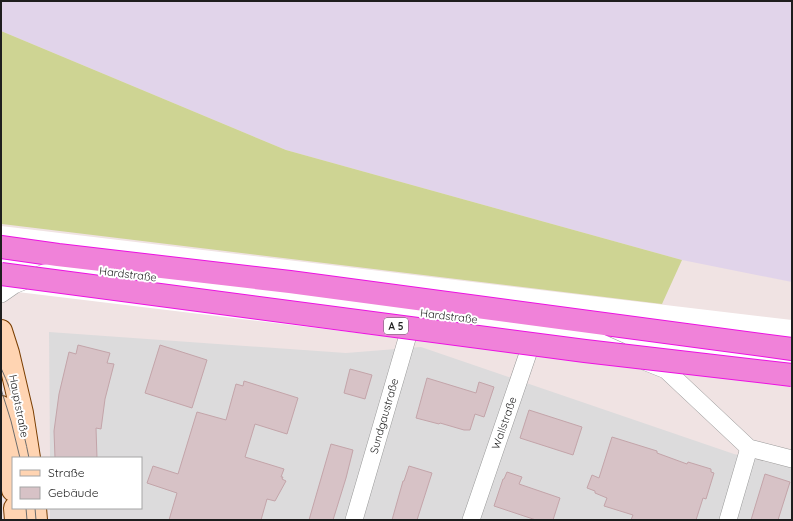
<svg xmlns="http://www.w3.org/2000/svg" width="793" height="521" font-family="Quicksand,sans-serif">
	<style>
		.residential { fill: #dcdbdc }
		.industrial { fill: #e1d4ea }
		.forest { fill: #ced493 }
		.pier { fill: #fff }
		.building { fill: #d7c2c6; stroke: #c3a4a9 }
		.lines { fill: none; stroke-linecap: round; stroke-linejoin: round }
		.street-casing { stroke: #989898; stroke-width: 18 }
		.secondary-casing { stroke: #7a3d00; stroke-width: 24 }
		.highway-casing { stroke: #ec12e2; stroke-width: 24 }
		.street { stroke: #fff; stroke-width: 17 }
		.secondary { stroke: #ffd4b2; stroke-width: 22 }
		.highway { stroke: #f082d9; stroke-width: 22 }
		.tram { stroke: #6c6c6c; stroke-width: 1 }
		.highway-bridge-casing { stroke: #ec12e2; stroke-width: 24; stroke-linecap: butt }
		.highway-bridge { stroke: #f082d9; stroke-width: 22 }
		.labels { text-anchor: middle; stroke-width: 4; stroke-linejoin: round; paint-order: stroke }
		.shield { fill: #fff; stroke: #626262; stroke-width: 1 }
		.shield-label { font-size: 10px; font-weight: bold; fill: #1e1e1e }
		.street-label { font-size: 11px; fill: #1e1e1e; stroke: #fff }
	</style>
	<rect width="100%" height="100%" fill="#f0e3e3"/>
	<path class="residential" d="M49 332 346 353 421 347 734 454 792 468V520H50V508H141V458H50Z"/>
	<path class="industrial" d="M1 1H792V282L682 260 286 150 1 31Z"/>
	<path class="forest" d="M1 31 286 150 682 260 662 304 2 224 1 223Z"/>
	<path class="pier" d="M1 226 792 320V385L1 290Z"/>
	<g class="building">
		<path d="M78 345 110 353 107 363 114 364 105 399 101 429 96 428 97 458H55L54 431 59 394 69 352 76 354Z"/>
		<path d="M160 345 207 360 192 408 145 393Z"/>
		<path d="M350 369 372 375 365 399 344 393Z"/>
		<path d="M427 378 476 393 479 382 494 387 484 417 475 414 470 430H464L440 423 439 424 416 418Z"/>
		<path d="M244 381 298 398 287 434 255 424 245 457 284 469 281 477H283L282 479 286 481 275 501 267 499 261 520H169L177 493 147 483 153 466 178 474 197 412 226 420 236 384 243 386Z"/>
		<path d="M529 410 582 427 573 455 520 438Z"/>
		<path d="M612 437 657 451V453L687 464 688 462 711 469V472L714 473 706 499 703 498 696 520H631L633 515 604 506 607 498 595 493V491L587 488 592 475 599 478Z"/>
		<path d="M331 444 353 450 346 478 333 520H309Z"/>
		<path d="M409 466 432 473 417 520H392L403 481H404Z"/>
		<path d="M507 472 522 477 519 484 560 498 553 520H536L494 506 503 479H504Z"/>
		<path d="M765 474 790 482 778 520H751Z"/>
	</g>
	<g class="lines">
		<defs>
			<g id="street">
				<path d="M1 294 14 285 44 273 79 269 142 276 415 312 572 330 620 351"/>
				<path d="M646 362 666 370 749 448 792 459"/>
				<path d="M354 520 413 318"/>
				<path d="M471 520 535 333"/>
				<path d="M728 520 749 448"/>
			</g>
			<g id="secondary">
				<path d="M1 331 8 353 22 413 29 458"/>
				<path d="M1 407 10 465 13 490"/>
				<path d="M15 508 16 520"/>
				<path d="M35 508 36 520"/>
			</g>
			<path id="highway" d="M1 247 58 255 290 282 792 349"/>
		</defs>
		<use href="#street" class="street-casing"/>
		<use href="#secondary" class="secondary-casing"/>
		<use href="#highway" class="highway-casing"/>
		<use href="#street" class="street"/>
		<use href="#secondary" class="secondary"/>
		<use href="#highway" class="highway"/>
		<g class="tram">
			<path d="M1 368C14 396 23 427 29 458"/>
			<path d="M1 389 11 421 20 458"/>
			<path d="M26 508 27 520"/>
			<path d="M35 508 36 520"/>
		</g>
		<defs>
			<path id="highway-bridge" d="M1 274 585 351 792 375"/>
		</defs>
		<use href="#highway-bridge" class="highway-bridge-casing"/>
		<use href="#highway-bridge" class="highway-bridge"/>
	</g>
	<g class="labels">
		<rect class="shield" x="384" y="318" width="24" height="16" rx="3"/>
		<g class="shield-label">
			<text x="396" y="330">A 5</text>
		</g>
		<g class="street-label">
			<text transform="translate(128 274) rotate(7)" y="4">Hardstraße</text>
			<text transform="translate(449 316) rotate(7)" y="4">Hardstraße</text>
			<text transform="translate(19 406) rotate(79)" y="4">Hauptstraße</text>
			<text transform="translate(384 416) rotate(-74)" y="4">Sundgaustraße</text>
			<text transform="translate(504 423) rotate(-71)" y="4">Wallstraße</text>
		</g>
	</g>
	<rect width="793" height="521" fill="none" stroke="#1e1e1e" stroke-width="4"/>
	<rect x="12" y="457" width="130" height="52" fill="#ffffff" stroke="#a5a5a5"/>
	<rect x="20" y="470" width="20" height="6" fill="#ffd4b2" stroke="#a5a5a5"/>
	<text x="48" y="477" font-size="12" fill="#1e1e1e">Straße</text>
	<rect x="20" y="487" width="20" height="12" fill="#d7c2c6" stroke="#a5a5a5"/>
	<text x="48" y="497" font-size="12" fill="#1e1e1e">Gebäude</text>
</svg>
